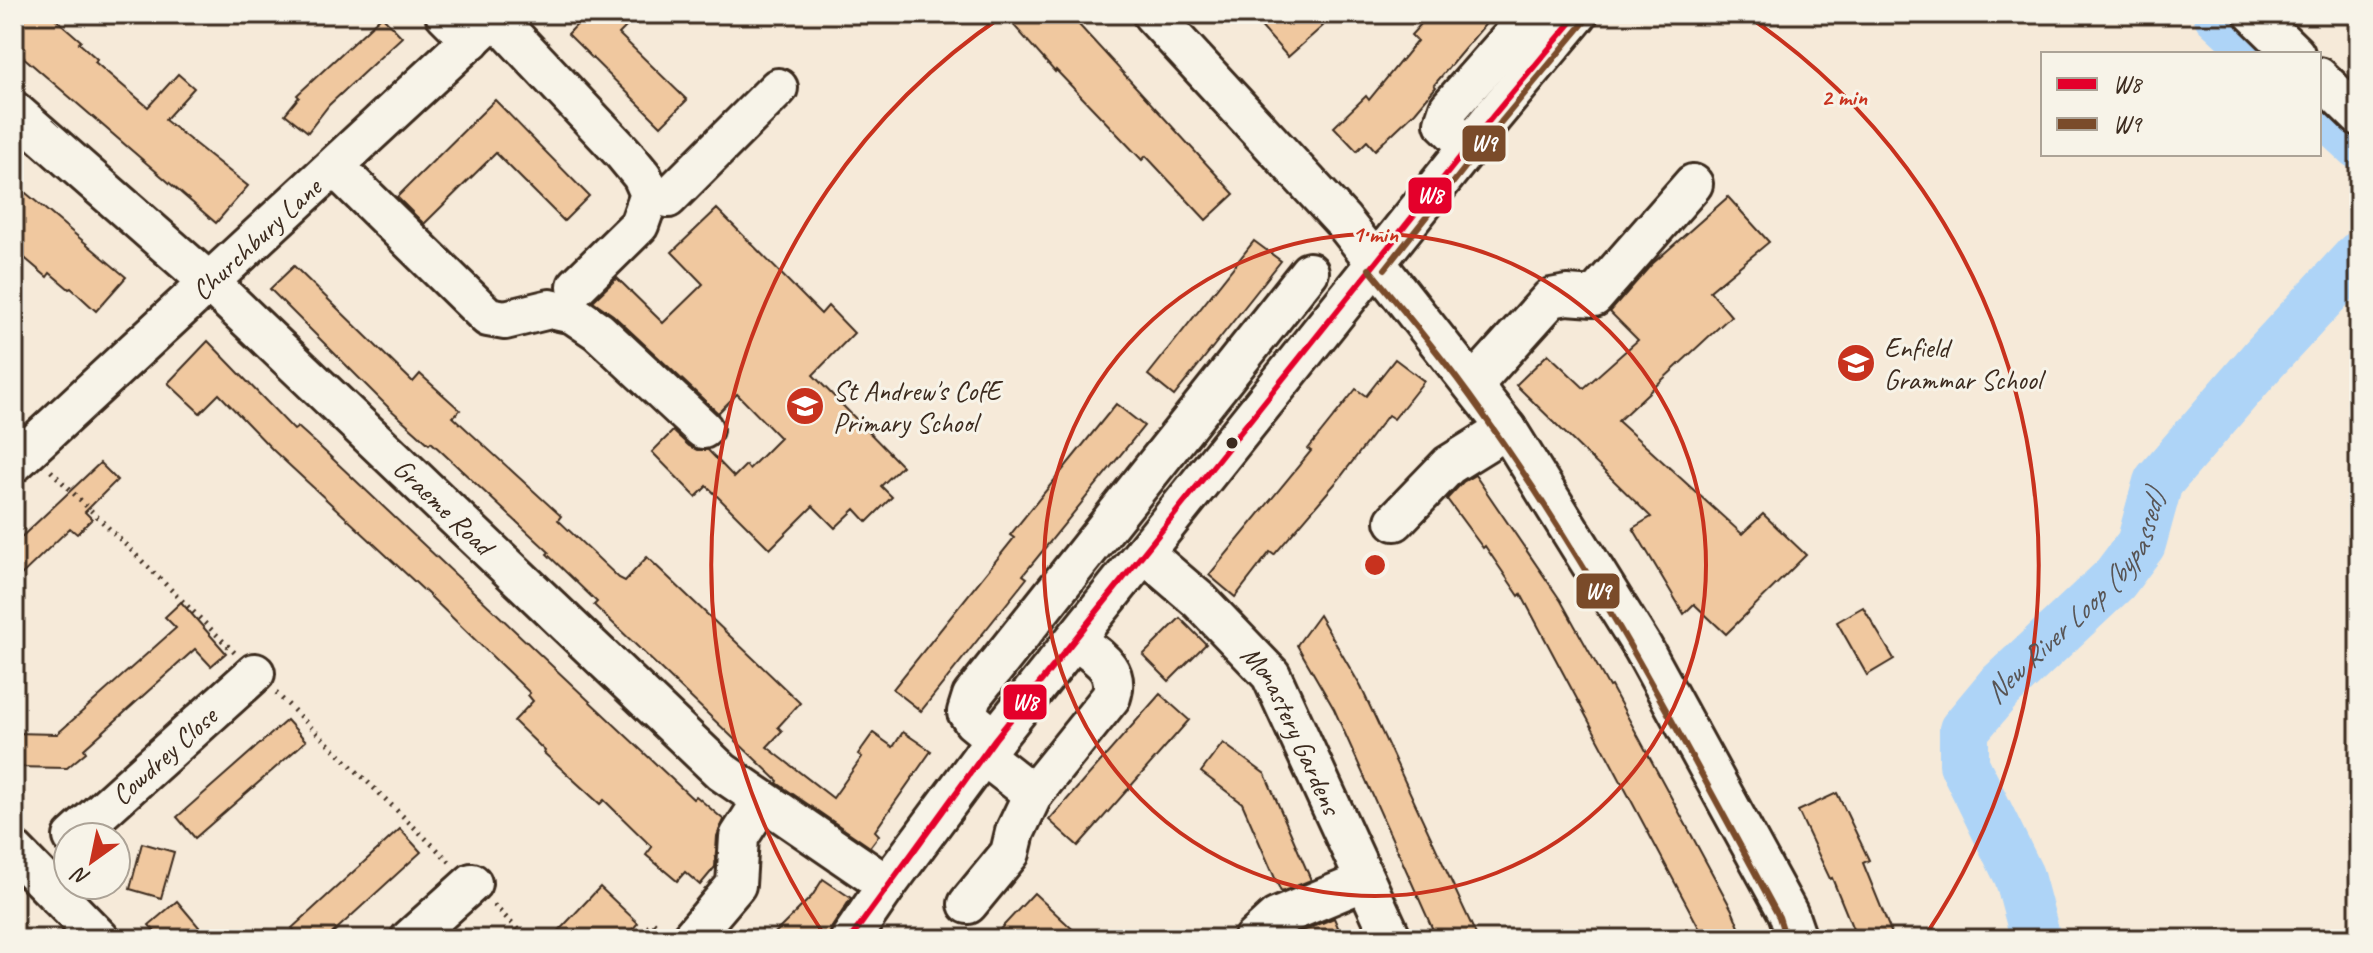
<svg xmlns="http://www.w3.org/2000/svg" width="2373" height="953" font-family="Caveat,sans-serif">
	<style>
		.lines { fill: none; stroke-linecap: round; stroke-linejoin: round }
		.river { stroke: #aed4f7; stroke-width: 50 }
		.building { fill: #f0c89f; stroke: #3b2a1e; stroke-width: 2 }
		.minor-casing { stroke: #3b2a1e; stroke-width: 44 }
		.path { stroke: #3b2a1e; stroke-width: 5; stroke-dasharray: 2 6; stroke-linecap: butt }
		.minor { stroke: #f7f3e8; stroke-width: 38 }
		.bus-1-casing { stroke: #f7f3e8; stroke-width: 12 }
		.bus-2-casing { stroke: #f7f3e8; stroke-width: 12 }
		.bus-1 { stroke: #e4002b; stroke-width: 6 }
		.bus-2 { stroke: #7a4b2a; stroke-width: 6 }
		.ring { fill: none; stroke: #c8321e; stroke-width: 4 }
		.bus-dot { fill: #3b2a1e; stroke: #f7f3e8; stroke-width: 3 }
		.labels { text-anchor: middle; stroke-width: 6; stroke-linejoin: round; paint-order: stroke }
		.street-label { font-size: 28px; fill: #3b2a1e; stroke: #f7f3e8 }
		.poi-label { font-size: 28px; fill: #3b2a1e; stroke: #f7f3e8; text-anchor: start }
		.water-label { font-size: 30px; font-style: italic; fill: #585454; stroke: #f7f3e8 }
		.centre { fill: #c8321e; stroke: #f7f3e8; stroke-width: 4 }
		.ring-label { font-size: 24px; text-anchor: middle; font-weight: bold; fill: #c8321e; stroke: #f7f3e8; stroke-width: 6; stroke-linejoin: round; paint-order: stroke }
		.line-badge { stroke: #f7f3e8; stroke-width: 3 }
		.badge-label { font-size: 22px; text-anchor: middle; font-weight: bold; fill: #fff }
	</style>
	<rect width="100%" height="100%" fill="#f6ead9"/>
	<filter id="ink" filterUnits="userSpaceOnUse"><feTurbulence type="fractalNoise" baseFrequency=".0125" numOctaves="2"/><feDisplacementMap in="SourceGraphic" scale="16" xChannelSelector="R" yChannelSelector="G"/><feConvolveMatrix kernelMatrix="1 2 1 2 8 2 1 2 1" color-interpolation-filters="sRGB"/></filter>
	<g filter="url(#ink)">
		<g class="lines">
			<g class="river">
				<path d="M2218 14 2261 54"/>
				<path d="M2319 108 2359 145"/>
				<path id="s1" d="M2036 939 2019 876 1964 764V730L1999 688 2114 580 2141 544 2158 482 2263 360 2359 256"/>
			</g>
		</g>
		<g class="building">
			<path d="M14 14H50L81 41 79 43 97 59 95 62 148 107 178 74 194 88 165 120 248 186 216 223 14 49Z"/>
			<path d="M587 14H639L619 34 687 100 661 126 568 34Z"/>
			<path d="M1004 14H1069L1234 194 1206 220 1146 156 1142 160 1056 70 1055 72Z"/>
			<path d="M1250 14H1312L1323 26 1288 57Z"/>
			<path d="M1430 14H1494L1434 85 1436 87 1415 112 1375 150 1367 141 1357 151 1334 127 1366 96 1369 100 1417 41 1411 35Z"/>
			<path d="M382 16 402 37 329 105 308 132 285 114 299 97 297 95Z"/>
			<path d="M495 100 589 196 564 221 496 153 424 224 397 197Z"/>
			<path d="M14 183 126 277 96 311 71 288 69 289 50 273 47 277 14 249Z"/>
			<path d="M1728 197 1769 242 1710 291 1731 316 1618 421 1742 534 1763 514 1806 555 1726 634 1694 604 1684 614 1633 528 1651 517 1516 385 1548 354 1584 388 1638 340 1610 312 1651 265Z"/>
			<path d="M717 209 821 314 828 306 854 333 813 375 902 466 881 486 892 497 867 522 855 509 835 528 813 506 770 549 707 486 696 497 652 452 673 431 689 446 697 450H708L734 477 746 465 749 469 780 438 737 394 718 413 613 315 593 301 617 278 663 323 703 284 672 252Z"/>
			<path d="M1254 241 1281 261 1174 396 1148 375Z"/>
			<path d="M294 266 413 382 420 374 460 410 453 417 561 516 558 520 619 578 625 581 647 557 800 703 778 727 782 731 767 747 833 798 862 757 858 754 873 733 893 747 903 732 931 751 875 831 879 835 870 847 777 783 778 781 594 605 597 602 547 554 549 552 431 442 429 444 389 408 270 289Z"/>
			<path d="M208 341 294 430 298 427 318 445 693 799 696 796 724 820 717 836 715 867 700 885 685 872 677 881 646 855 652 847 604 800 600 804 544 753 545 751 514 721 533 701 528 695 530 693 430 596 273 450 219 394 200 413 168 383Z"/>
			<path d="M1395 359 1424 381 1394 419 1388 415 1339 479 1274 555 1270 552 1235 597 1209 575 1311 451 1308 449 1356 389 1366 396Z"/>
			<path d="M1116 404 1144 426 1023 575 1027 578 921 711 893 689 1014 538 1010 535Z"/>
			<path d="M100 463 117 480 85 512 92 519 77 534 70 528 14 582V544Z"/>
			<path d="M1475 475 1561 601 1609 687 1611 686 1732 910 1744 939H1705L1521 594 1519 596 1485 546 1483 548 1447 499 1463 482Z"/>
			<path d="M181 602 226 653 211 666 195 649 84 749 86 752 67 768 14 767V733L57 734 176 628 165 617Z"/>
			<path d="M1863 607 1894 659 1867 675 1837 622Z"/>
			<path d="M1319 615 1361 687 1478 939H1437L1334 709 1297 645Z"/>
			<path d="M1180 618 1206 644 1169 681 1143 655Z"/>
			<path d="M1160 694 1189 720 1078 846 1049 820Z"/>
			<path d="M287 720 306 741 195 838 177 817Z"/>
			<path d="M1223 743 1265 774 1311 880 1281 892 1242 803 1201 772Z"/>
			<path d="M1837 793 1869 860 1863 863 1894 939H1857L1832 878 1830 879 1798 811Z"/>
			<path d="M400 829 421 852 326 939H302L292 928Z"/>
			<path d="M142 843 174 852 161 898 130 889Z"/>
			<path d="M823 879 851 898 832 927 828 939H769L812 896Z"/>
			<path d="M600 887 638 923 624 939H551Z"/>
			<path d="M1034 893 1083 939H991Z"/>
			<path d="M177 901 209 939H161L149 925Z"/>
			<path d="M1334 918 1343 939H1301L1298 933Z"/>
		</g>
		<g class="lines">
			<defs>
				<g id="minor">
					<path d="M445 14 471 40"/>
					<path d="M1152 14 1343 221 1507 429 1643 648 1788 913 1797 939"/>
					<path d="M2254 14 2295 54"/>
					<path d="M495 17 623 153 642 176 650 194 639 225 577 286"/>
					<path d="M2319 77 2359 116"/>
					<path id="s2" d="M14 111 210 283 722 772 887 885"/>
					<path d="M1469 147 1444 123 1449 108 1532 14"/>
					<path d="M335 167 488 317 505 320 550 309 573 314 598 331 703 429"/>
					<path d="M650 194 668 198 778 88"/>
					<path d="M1473 385 1551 298 1567 295 1594 297 1693 184"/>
					<path id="s3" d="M14 463 498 14"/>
					<path d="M1395 521 1449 465 1507 429"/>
					<path id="s4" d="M1144 553 1200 601 1271 675 1392 939"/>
					<path d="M995 739 973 721 967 712 972 696 1309 272"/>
					<path d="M983 755 1033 794"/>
					<path id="s5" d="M73 837 255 673"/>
					<path d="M14 851 100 939"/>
					<path d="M968 904 1010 853 1015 832 1033 794 1111 697C1121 667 1095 656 1075 640"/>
					<path d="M691 938 736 885 739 837 762 801"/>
					<path d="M410 939 472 883"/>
					<path d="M850 939 887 885 995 739 1493 116 1578 14"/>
					<path d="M1253 939 1276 918 1365 881"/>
				</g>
			</defs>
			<use href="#minor" class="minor-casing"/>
			<g class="path">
				<path d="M51 471 235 653"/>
				<path d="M276 693 450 862"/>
				<path d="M494 905 527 939"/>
				<path d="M637 939 653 922 662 930"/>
			</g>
			<use href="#minor" class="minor"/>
			<defs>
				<path id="bus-1" d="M850 939 995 739 1493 116 1578 14"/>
				<g id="bus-2">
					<path d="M1369 269C1408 316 1447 363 1482 413 1596 572 1686 746 1779 917L1786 939"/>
					<path d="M1385 269 1501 122 1586 20"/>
				</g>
			</defs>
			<use href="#bus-1" class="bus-1-casing"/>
			<use href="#bus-2" class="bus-2-casing"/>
			<use href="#bus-1" class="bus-1"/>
			<use href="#bus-2" class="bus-2"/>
		</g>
	</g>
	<g class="ring">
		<circle cx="1375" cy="565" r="331"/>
		<path d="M825 936A663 663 0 0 1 1004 15M1746 15A663 663 0 0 1 1925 936"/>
	</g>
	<defs>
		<symbol id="school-disc" viewBox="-11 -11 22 22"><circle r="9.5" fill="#c8321e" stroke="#f7f3e8"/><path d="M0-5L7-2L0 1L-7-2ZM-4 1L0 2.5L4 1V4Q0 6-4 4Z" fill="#fff"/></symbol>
	</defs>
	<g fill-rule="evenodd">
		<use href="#school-disc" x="1834" y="341" width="44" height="44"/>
		<use href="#school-disc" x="783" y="384" width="44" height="44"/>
	</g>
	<circle class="bus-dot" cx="1232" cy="443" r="7"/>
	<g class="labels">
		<g class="street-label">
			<text dy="10" stroke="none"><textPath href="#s3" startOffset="330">Churchbury Lane</textPath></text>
			<text dy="10" stroke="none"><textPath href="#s2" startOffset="584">Graeme Road</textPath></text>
			<text dy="10" stroke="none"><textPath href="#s4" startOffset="234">Monastery Gardens</textPath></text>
			<text dy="10" stroke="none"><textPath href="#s5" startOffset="122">Cowdrey Close</textPath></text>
		</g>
		<g class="poi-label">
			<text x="1884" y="357">Enfield<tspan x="1884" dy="32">Grammar School</tspan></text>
			<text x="833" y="400">St Andrew's CofE<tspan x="833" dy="32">Primary School</tspan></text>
		</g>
		<g class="water-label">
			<text dy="10" stroke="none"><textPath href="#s1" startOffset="400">New River Loop (bypassed)</textPath></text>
		</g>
	</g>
	<circle cx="1375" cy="565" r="12" class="centre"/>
	<g class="ring-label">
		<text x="1844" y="105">2 min</text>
		<text x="1375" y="242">1 min</text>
	</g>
	<g class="line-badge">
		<rect x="1461" y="124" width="46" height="39" rx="8" fill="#7a4b2a"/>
		<rect x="1407" y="176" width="46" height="39" rx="8" fill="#e4002b"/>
		<rect x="1575" y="572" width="46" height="38" rx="8" fill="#7a4b2a"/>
		<rect x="1002" y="683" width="46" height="38" rx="8" fill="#e4002b"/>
	</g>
	<g class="badge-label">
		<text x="1484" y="151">W9</text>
		<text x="1430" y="203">W8</text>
		<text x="1598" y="599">W9</text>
		<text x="1025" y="710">W8</text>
	</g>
	<rect width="2373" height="953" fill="none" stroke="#f7f3e8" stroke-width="48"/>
	<rect x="24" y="24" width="2325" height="905" fill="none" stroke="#3b2a1e" stroke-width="3" filter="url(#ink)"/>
	<rect x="2041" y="52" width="280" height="104" fill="#f7f3e8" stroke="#aca397" stroke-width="2"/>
	<rect x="2057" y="78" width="40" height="12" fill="#e4002b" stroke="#aca397" stroke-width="2"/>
	<text x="2113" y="92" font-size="24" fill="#3b2a1e">W8</text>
	<rect x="2057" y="118" width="40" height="12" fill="#7a4b2a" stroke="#aca397" stroke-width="2"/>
	<text x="2113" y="132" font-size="24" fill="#3b2a1e">W9</text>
	<g transform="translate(92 861) rotate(213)"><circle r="38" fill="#f7f3e8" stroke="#aca397" stroke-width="2"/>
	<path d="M0-6L14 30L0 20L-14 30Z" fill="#c8321e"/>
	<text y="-12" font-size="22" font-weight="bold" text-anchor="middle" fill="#3b2a1e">N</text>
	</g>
</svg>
